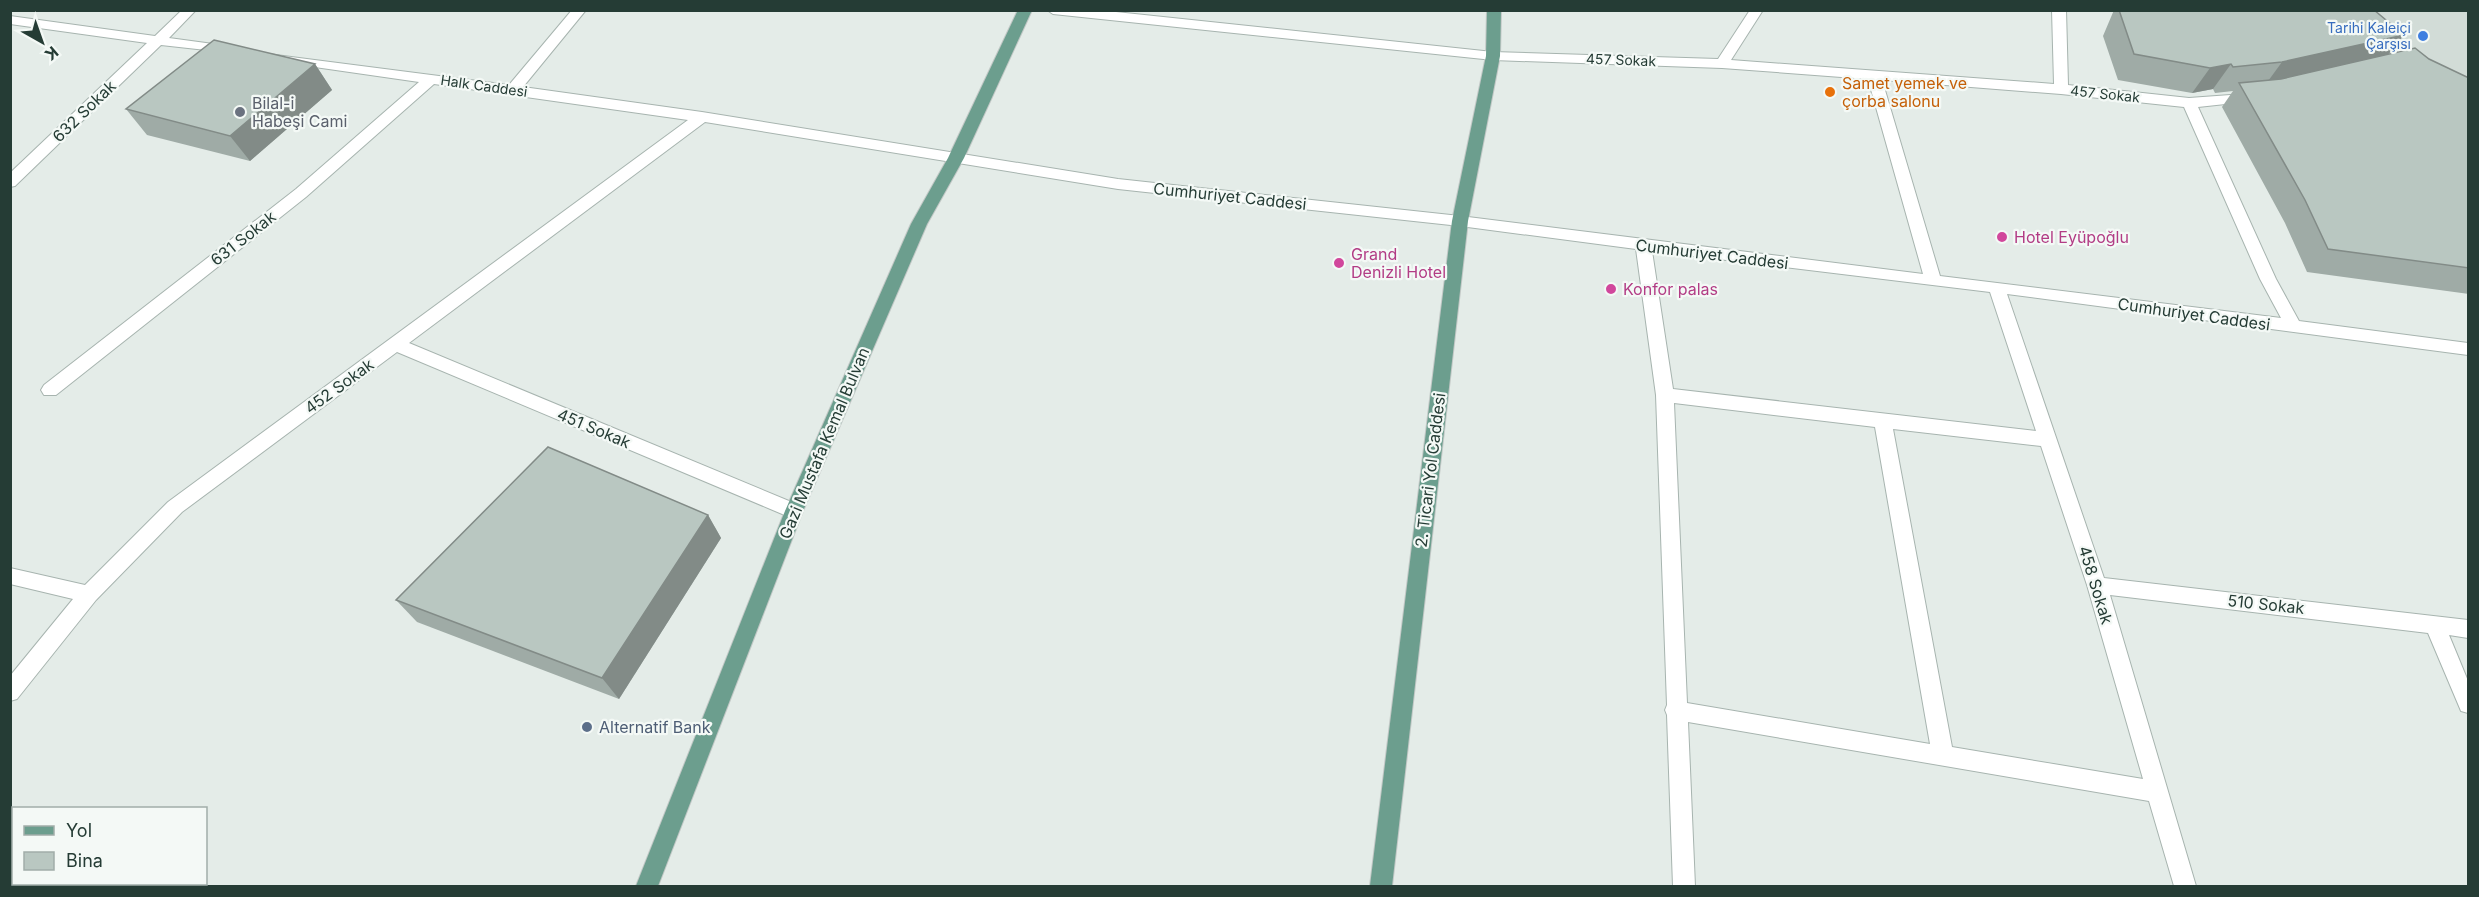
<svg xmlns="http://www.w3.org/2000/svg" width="2479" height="897" font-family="Inter,sans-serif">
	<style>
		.built { fill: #d2dcd7 }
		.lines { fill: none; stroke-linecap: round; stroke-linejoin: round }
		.minor-casing { stroke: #a7b4af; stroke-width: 2 }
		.major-casing { stroke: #c2c8c6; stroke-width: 2 }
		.minor { fill: #fff; fill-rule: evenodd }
		.major { fill: #6c9e8e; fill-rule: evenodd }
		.wall { fill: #9faba6 }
		.shaded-wall { fill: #828b87 }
		.building { fill: #b9c7c1; stroke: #828b87; stroke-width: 1.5 }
		.shop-dot { fill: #3f7fe0; stroke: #f4f9f6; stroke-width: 2 }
		.food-dot { fill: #e8710a; stroke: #f4f9f6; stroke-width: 2 }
		.worship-dot { fill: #6b7280; stroke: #f4f9f6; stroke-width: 2 }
		.hotel-dot { fill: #d1479c; stroke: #f4f9f6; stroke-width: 2 }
		.service-dot { fill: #5c6f8a; stroke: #f4f9f6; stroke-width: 2 }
		.labels { text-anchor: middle; stroke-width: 4.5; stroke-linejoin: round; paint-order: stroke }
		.far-shop-label { font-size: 14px; fill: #366cbe; stroke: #f4f9f6; text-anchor: end }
		.far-street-label { font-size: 14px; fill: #253c35; stroke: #f4f9f6 }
		.food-label { font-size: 16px; fill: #c56008; stroke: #f4f9f6; text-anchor: start }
		.worship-label { font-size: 16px; fill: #5b616d; stroke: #f4f9f6; text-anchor: start }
		.street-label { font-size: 16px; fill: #253c35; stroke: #f4f9f6 }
		.hotel-label { font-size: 16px; fill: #b23c85; stroke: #f4f9f6; text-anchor: start }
		.service-label { font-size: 16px; fill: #4e5e75; stroke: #f4f9f6; text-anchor: start }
	</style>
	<rect width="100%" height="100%" fill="#e4ece8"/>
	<path class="built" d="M2347 11H2468V90L2407 62Z"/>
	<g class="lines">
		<defs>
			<g id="minor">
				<path d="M182 10H196L169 38 228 46 233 47V53L161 45 15 186 10 187V173L147 43 10 24V16L155 36Z"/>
				<path d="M572 10H586L523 87 702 112 1118 179 1460 216 1923 274 1868 79 1722 68 1493 60 1053 14 1047 10H1097L1493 52 1718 59 1750 10H1763L1731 60 2054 84 2052 10H2066L2068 85 2189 98 2258 93 2260 96 2253 101 2198 107 2276 279 2299 321 2468 343V355L2007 294 2104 578 2468 620V638L2449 635 2468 681V713L2461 711 2428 633 2110 595 2196 886H2174L2149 801 1688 722 1695 886H1673L1667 715 1665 710 1667 705 1656 395 1636 249 1460 226 1118 189 705 122 409 343 801 506 803 511 801 516 794 519 787 516 397 352 182 512 96 600 17 699 10 701V676L73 599 10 584V568L85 585 168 502 688 120 434 84 306 197 56 395H44L41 390 44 385 296 189 419 82 273 61 268 60V54L509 85ZM1882 80 2061 94 2184 107 2260 279 2281 318 1940 276ZM1652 251 1990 292 2036 431 1673 389ZM1674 403 1875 427 1930 744 1687 703ZM1893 429 2041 446 2087 585 2143 779 1952 747Z"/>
				<path d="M2341 10H2356L2420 63V69H2410Z"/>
			</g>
			<g id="major">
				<path d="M1018 10H1032L964 158 927 224 803 511 658 886H636L785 511 911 224 948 158Z"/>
				<path d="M1487 10H1501L1500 56 1468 221 1392 886H1370L1452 221 1486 56Z"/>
			</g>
		</defs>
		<use href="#minor" class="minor-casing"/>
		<use href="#major" class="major-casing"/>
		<use href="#minor" class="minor"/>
		<use href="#major" class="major"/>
	</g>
	<g class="wall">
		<path d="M2114 10H2374L2404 35 2388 54 2429 59 2469 78V294L2307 272 2285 223 2222 107 2233 91 2215 93 2213 89 2192 93 2118 80 2103 36Z"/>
		<path d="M315 64 332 90 250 161 147 135 126 109Z"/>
		<path d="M708 515 721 538 619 699 417 622 396 600Z"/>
	</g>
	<g class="shaded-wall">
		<path d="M2404 35 2383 61 2263 88 2282 62Z"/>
		<path d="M315 64 332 90 250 161 230 136Z"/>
		<path d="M2231 64 2213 89 2192 93 2210 68Z"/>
		<path d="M708 515 721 538 619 699 602 678Z"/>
	</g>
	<g class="building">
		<path d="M2119 10H2374L2404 35 2282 62 2233 67 2231 64 2210 68 2134 54Z"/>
		<path d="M214 40 315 64 230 136 126 109Z"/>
		<path d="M2415 48 2429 59 2469 78V268L2328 249 2305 200 2239 83 2281 79Z"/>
		<path d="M548 447 708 515 602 678 396 600Z"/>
	</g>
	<circle class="shop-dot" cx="2423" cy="36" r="6"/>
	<circle class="food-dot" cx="1830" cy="92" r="6"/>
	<circle class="worship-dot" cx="240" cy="112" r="6"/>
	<g class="hotel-dot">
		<circle cx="2002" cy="237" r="6"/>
		<circle cx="1339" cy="263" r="6"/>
		<circle cx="1611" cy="289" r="6"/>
	</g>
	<circle class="service-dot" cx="587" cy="727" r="6"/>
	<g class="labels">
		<g class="far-shop-label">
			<text x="2411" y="33">Tarihi Kaleiçi<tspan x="2411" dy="16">Çarşısı</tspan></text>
		</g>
		<g class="far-street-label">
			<text transform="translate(1621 60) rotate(2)" y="5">457 Sokak</text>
			<text transform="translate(484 86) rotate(8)" y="5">Halk Caddesi</text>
			<text transform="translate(2105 94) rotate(6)" y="5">457 Sokak</text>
		</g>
		<g class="food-label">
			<text x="1842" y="89">Samet yemek ve<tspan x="1842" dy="18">çorba salonu</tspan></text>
		</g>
		<g class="worship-label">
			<text x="252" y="109">Bilal-i<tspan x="252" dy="18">Habeşi Cami</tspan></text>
		</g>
		<g class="street-label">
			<text transform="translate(84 111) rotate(-44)" y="6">632 Sokak</text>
			<text transform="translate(1230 196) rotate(6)" y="6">Cumhuriyet Caddesi</text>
			<text transform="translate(243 238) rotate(-38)" y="6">631 Sokak</text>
			<text transform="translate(1712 254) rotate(7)" y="6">Cumhuriyet Caddesi</text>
			<text transform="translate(2194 314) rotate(8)" y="6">Cumhuriyet Caddesi</text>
			<text transform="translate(339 386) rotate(-36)" y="6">452 Sokak</text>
			<text transform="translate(594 428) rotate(23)" y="6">451 Sokak</text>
			<text transform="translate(824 443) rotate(-67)" y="6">Gazi Mustafa Kemal Bulvan</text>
			<text transform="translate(1430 470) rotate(-83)" y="6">2. Ticari Yol Caddesi</text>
			<text transform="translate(2096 585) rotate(73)" y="6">458 Sokak</text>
			<text transform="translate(2266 604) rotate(6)" y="6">510 Sokak</text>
		</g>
		<g class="hotel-label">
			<text x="2014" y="243">Hotel Eyüpoğlu</text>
			<text x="1351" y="260">Grand<tspan x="1351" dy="18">Denizli Hotel</tspan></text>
			<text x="1623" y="295">Konfor palas</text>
		</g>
		<g class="service-label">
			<text x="599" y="733">Alternatif Bank</text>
		</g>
	</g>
	<rect width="2479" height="897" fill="none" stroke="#253c35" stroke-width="24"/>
	<rect x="12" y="807" width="195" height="78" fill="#f4f9f6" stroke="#a1ada9" stroke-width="1.5"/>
	<rect x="24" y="826" width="30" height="9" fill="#6c9e8e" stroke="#a1ada9" stroke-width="1.5"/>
	<text x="66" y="837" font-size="18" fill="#253c35">Yol</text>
	<rect x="24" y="852" width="30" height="18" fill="#b9c7c1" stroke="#a1ada9" stroke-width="1.5"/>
	<text x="66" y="867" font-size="18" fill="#253c35">Bina</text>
	<g transform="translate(42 42) rotate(140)" stroke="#f4f9f6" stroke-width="4.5" paint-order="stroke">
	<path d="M0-4.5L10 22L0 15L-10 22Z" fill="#253c35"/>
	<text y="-9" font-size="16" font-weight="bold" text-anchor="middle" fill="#253c35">K</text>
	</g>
</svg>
